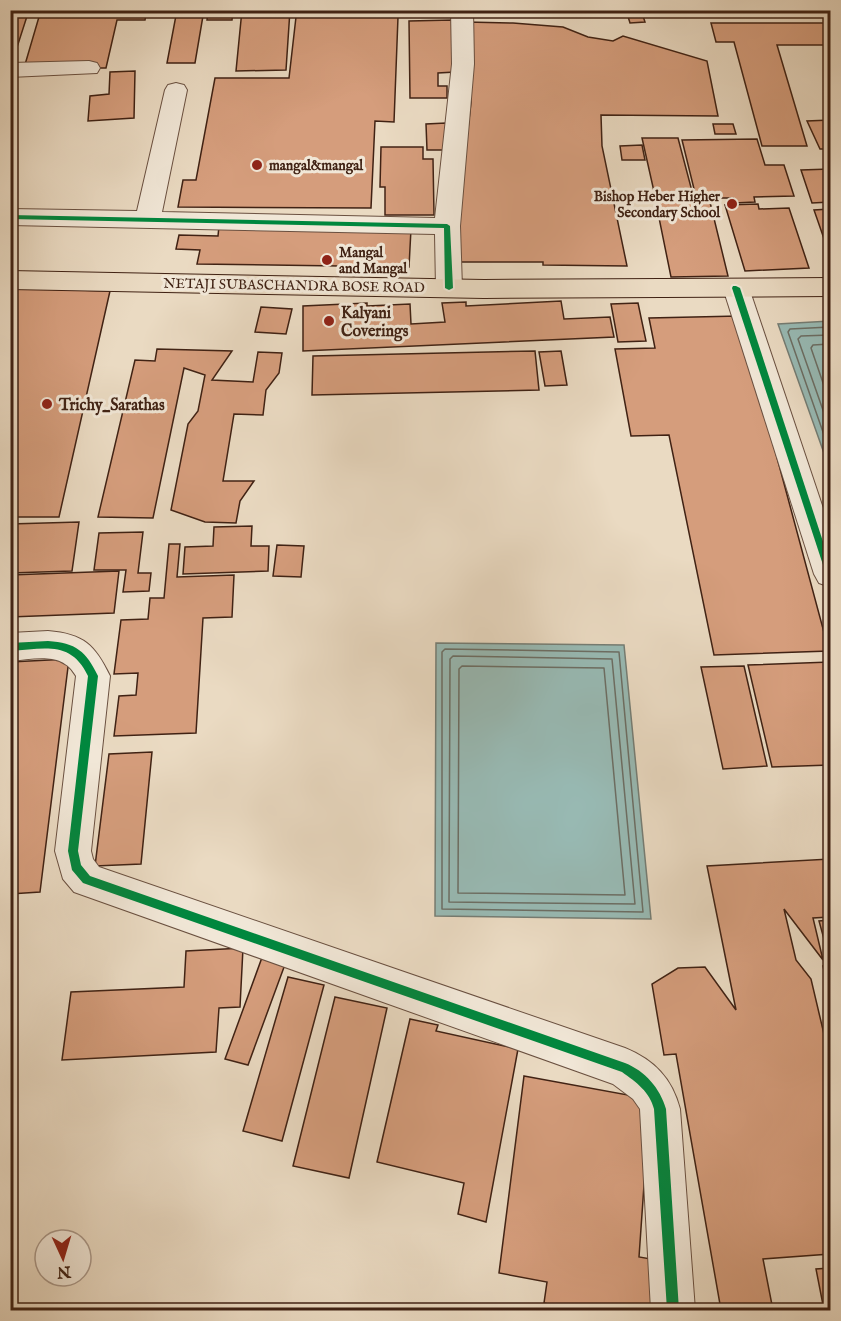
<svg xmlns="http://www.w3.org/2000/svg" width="841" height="1321" font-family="'IM FELL English',serif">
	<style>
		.water { fill: #98bab4; stroke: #757d74; stroke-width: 1.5 }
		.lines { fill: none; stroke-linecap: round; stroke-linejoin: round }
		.shore { stroke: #6c6e64; stroke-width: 1.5 }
		.building { fill: #d59d7c; stroke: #402214; stroke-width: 1.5 }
		.minor-casing { stroke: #6a5040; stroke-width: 2 }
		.major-casing { stroke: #402214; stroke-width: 2 }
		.minor { fill: #f1e7d7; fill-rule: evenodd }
		.major { fill: #eadac2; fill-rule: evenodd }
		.cycleway-casing { stroke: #f1e7d7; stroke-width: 4 }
		.cycleway { fill: #00873e; fill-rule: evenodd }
		.poi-dot { fill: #8f2418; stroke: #f1e7d7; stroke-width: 2 }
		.labels { text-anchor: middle; stroke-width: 6; stroke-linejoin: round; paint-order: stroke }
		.far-poi-label { font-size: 14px; font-weight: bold; fill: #402214; stroke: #f1e7d7; text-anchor: start }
		.far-street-label { font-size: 14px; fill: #402214; stroke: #f1e7d7 }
		.poi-label { font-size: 16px; font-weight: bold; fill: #402214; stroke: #f1e7d7; text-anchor: start }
	</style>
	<rect width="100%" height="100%" fill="#eadac2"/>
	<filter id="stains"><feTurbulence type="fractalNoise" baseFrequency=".00333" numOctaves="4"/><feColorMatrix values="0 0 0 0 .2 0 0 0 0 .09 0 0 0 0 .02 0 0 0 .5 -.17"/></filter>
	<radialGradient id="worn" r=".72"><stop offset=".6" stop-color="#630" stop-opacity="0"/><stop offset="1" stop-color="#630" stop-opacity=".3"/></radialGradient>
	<g class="water">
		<path d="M830 321V470L778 324Z"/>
		<path d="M436 643 624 645 651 919 435 916Z"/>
	</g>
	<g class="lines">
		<g class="shore">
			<path d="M830 327 790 329 788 332 830 452"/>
			<path d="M830 335 801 336 798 339 830 430"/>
			<path d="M830 344 813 345 811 348 830 403"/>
			<path d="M445 649 619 652 643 912 442 909V652Z"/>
			<path d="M453 656 612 659 635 904 449 902 450 659Z"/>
			<path d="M462 666 604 668 625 895 458 893 459 669Z"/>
		</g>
	</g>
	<g class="building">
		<path d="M12 10H29L10 69V16Z"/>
		<path d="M41 10H147L145 20H117L106 68H24Z"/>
		<path d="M177 10H204L195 63H167Z"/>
		<path d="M208 10H233L232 20H207Z"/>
		<path d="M242 10H290L286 70 236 71Z"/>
		<path d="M626 10H641L645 22 630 23Z"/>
		<path d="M296 17H398L394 122 375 121 371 208 178 207 183 180H196L215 78H289Z"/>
		<path d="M453 20 455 72 438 73V86H447V98H410L409 21Z"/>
		<path d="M466 22 513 23 563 27 588 37 613 41 623 36 707 61 718 116 601 115 602 146 627 266 543 265V262H458L461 170 464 164 471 102Z"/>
		<path d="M711 23H830V45H777L807 146H762L734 42H716Z"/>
		<path d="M135 71 134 118 88 121 90 96 109 94 110 72Z"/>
		<path d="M830 120V149H820L807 121Z"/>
		<path d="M446 123 447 150H427L426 124Z"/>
		<path d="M713 124H733L736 134H715Z"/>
		<path d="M642 138H678L693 195 655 196Z"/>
		<path d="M757 139 765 165H784L794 196 754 197 755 202 734 203 733 198H709L728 276 671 277 655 198 696 197 682 140Z"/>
		<path d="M642 145 645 160H622L620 146Z"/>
		<path d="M381 147H423V159H433L434 215H385V187H380Z"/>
		<path d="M830 169V202L812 203 801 170Z"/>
		<path d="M758 204 759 209 789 208 809 268 745 271 725 205Z"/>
		<path d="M830 209V256L814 210Z"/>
		<path d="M219 226 411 229 409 267 197 264 200 250 176 249 179 235 218 236Z"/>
		<path d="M10 288 110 291 59 517H10Z"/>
		<path d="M561 301 564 319 610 317 614 337 303 351V306L367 303V306L410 304 411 324 445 322 442 303 466 302V306Z"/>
		<path d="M638 303 646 341 618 342 611 304Z"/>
		<path d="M261 307 292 309 286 334 255 332Z"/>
		<path d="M739 316 829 651 714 655 669 435 631 436 615 349 655 348 649 318Z"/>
		<path d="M157 349 232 351 212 380 253 382 258 352 282 353 279 373 266 390 263 415 234 414 223 481H254L240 501 236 523 205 522 171 510 188 424 198 411 205 375 184 368 153 518 98 517 135 360 155 361Z"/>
		<path d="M535 351 539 390 312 395 313 356Z"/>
		<path d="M561 351 567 385 545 386 539 352Z"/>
		<path d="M79 522 72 571 10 573V524Z"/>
		<path d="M252 526 251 546H269L268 571 183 574 185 547 213 546 214 527Z"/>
		<path d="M143 532 138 573H151L149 591 123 592 126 570H94L99 533Z"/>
		<path d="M169 544H180L177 577 234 575 232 617 203 618 196 733 114 736 119 696 136 695 138 673 114 674 121 620 148 619 150 598H164Z"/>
		<path d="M277 545 304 546 301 577 273 576Z"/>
		<path d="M119 571 114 613 10 617V575Z"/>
		<path d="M69 659 40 892 10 894V662Z"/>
		<path d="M830 662V765L772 767 748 665Z"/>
		<path d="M744 666 767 766 723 769 701 667Z"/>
		<path d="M152 752 141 864 95 866 109 754Z"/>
		<path d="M830 859V917L813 918 823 960 784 909 796 960 811 979 827 1047 830 1044V1254L763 1259 773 1310H721L676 1054 664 1055 652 984 678 968 705 967 736 1010 707 866Z"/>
		<path d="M830 920V961L819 921Z"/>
		<path d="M243 948 240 1007 219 1008 216 1052 62 1060 71 992 184 987 186 951Z"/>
		<path d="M264 952 287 959 248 1065 225 1059Z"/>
		<path d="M823 966H830V997Z"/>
		<path d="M288 977 324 985 282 1141 243 1131Z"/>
		<path d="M335 997 387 1008 349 1178 293 1166Z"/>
		<path d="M410 1019 438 1025 436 1031 518 1049 486 1222 458 1214 464 1183 377 1162Z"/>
		<path d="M524 1076 650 1099 639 1257 668 1262 665 1310H569V1309L544 1303 547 1282 499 1273Z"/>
		<path d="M830 1268V1310H824L816 1269Z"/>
	</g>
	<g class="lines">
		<defs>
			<g id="minor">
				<path d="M451 10H473L474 64 460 226 462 288 458 294 449 297 440 294 436 288 435 234 10 225V209L137 211 165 90 168 85 176 83 184 85 187 90 162 212 435 218 452 64Z"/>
				<path d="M89 61 97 63 100 68 97 73 10 77V63Z"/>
				<path d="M736 279 745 282 749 288 830 529V587L819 583 814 574 723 288 727 282Z"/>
				<path d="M48 631C84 634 95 645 110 676L91 851 93 859 99 867 625 1048C654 1060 672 1078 680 1109L695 1310H651L640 1109 633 1099 613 1084 74 892 63 879 55 851 76 676C62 651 35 659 10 661V633Z"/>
			</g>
			<path id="major" d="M10 271 484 280 830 278V296L484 298 10 289Z"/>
		</defs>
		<use href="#minor" class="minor-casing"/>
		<use href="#major" class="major-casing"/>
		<use href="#minor" class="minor"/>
		<use href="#major" class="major"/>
		<defs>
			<g id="cycleway">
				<path d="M10 215 447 224 450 226 453 288 449 290 445 288 444 228 10 219Z"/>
				<path d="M733 286H736L740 288 830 563V577L826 574 732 288Z"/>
				<path d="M48 641C76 643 86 651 98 676L78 851 81 865 90 876 625 1063C645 1071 660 1088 666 1109L679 1310H667L654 1109C650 1092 636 1082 622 1072L83 883 72 870 68 851 88 676C71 640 44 649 10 651V643Z"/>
			</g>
		</defs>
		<use href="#cycleway" class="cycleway-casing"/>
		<use href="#cycleway" class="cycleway"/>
	</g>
	<g class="poi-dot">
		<circle cx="257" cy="165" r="6"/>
		<circle cx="732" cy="204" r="6"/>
		<circle cx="327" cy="260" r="6"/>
		<circle cx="329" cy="321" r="6"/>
		<circle cx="47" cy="404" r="6"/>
	</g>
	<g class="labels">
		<g class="far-poi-label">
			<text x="269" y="170">mangal&amp;mangal</text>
			<text x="720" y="201" text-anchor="end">Bishop Heber Higher<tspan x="720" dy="16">Secondary School</tspan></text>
			<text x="339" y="257">Mangal<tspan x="339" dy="16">and Mangal</tspan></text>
		</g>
		<g class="far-street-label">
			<text transform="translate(294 285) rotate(1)" y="5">NETAJI SUBASCHANDRA BOSE ROAD</text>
		</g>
		<g class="poi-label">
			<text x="341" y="318">Kalyani<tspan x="341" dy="18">Coverings</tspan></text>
			<text x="59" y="410">Trichy_Sarathas</text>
		</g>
	</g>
	<rect width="841" height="1321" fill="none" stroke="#eadac2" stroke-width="36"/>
	<rect x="12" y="12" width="817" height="1297" fill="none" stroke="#402214" stroke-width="3"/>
	<rect x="18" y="18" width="805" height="1285" fill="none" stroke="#402214" stroke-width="1.5"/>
	<g transform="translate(63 1258) rotate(176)"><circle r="28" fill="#f1e7d7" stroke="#aa9889" stroke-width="1.5"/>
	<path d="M0-4.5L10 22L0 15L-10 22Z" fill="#8f2418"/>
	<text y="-9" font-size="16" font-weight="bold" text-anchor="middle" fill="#402214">N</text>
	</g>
	<rect width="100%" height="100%" filter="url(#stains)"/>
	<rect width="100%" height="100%" fill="url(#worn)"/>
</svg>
